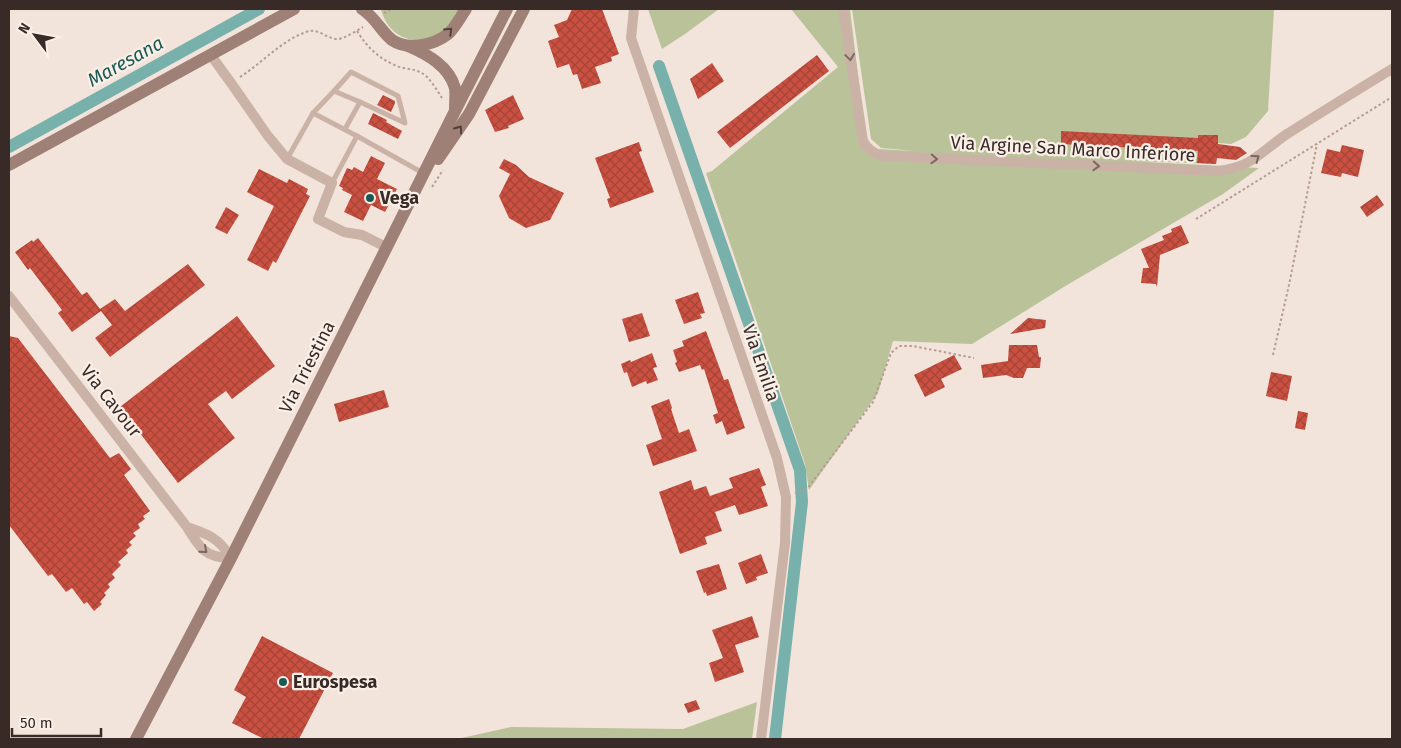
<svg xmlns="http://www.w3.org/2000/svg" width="1401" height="748" font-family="'Fira Sans',sans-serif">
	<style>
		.grass { fill: #bac29a }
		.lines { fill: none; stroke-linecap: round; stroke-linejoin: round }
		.canal { stroke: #78b0ab; stroke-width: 12 }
		.building { fill: url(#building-cross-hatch) }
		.path { stroke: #b79b90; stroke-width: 2; stroke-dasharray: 2.5 2.5; stroke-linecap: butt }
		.lane { stroke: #cbb2a6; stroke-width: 5 }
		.street { stroke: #cbb2a6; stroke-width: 10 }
		.secondary { stroke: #9f8077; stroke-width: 12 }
		.oneway { stroke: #51403b }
		.oneway2 { stroke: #7a6760 }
		.poi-dot { fill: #1b5955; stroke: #faefe7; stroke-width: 2 }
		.labels { text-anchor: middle; stroke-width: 4.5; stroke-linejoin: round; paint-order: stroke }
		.street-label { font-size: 18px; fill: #372a27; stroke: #faefe7 }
		.poi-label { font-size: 18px; font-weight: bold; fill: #372a27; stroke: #faefe7; text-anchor: start }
		.water-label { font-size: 19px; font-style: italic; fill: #1b5955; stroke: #faefe7 }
	</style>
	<defs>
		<pattern id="building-cross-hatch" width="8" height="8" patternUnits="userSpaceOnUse" patternTransform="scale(1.25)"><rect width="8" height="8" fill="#ca5041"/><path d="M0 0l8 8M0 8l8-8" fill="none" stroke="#a54336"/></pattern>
	</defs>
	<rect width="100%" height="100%" fill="#f2e4da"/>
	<g class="grass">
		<path d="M381 9H462C456 18 446 33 435 37 411 46 387 35 381 9Z"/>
		<path d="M648 9H719L685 34 662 49Z"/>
		<path d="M791 9H850L866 141 878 149 915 151 881 148 871 139 852 9H1274L1268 111 1246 137 1231 144 1218 143 1216 164 1130 161 1259 168 1223 194 1067 285 972 344 893 341 878 393 809 490 805 464 706 173 712 171 838 67Z"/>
		<path d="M757 702 752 739H457L511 727 683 729Z"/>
	</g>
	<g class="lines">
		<g class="canal">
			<path d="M659 66 800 470 802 502 775 739"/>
			<path d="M9 147 259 9"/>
		</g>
	</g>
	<g class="building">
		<path d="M572 9H602L619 54 611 57 612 61 595 67 601 83 582 89 577 74 573 75 569 64 557 68 548 41 559 37 554 25 567 20Z"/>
		<path d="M817 55 829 71 730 148 717 132Z"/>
		<path d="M712 63 724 81 698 99 690 79Z"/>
		<path d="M383 95 395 101V103L391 112 377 105Z"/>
		<path d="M513 95 524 119 508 126 509 128 495 132 485 110Z"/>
		<path d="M373 113 387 120 386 122 402 131 398 139 368 124Z"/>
		<path d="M1061 131 1198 138V135H1218V144L1240 147 1247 153 1236 160 1217 158 1216 164 1197 163 1198 151 1061 144Z"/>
		<path d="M639 142 642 151 639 152 654 192 610 208 607 199 610 198 595 158Z"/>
		<path d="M1342 145 1364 150 1358 177 1342 173 1341 177 1321 173 1327 149 1340 152Z"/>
		<path d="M371 156 385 163 377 179 397 189 385 212 371 205 363 221 344 212 352 195 342 190 343 188 339 186 347 168 352 170 354 167 363 172Z"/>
		<path d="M504 159 516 165 529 177 564 193 550 220 526 228 509 218 499 196 510 174 499 168Z"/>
		<path d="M259 169 287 183 289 179 308 189 306 194 310 196 276 263 273 261 268 271 247 260 274 206 247 192Z"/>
		<path d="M1377 195 1384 205 1367 217 1360 207Z"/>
		<path d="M226 207 239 215 227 234 215 228Z"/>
		<path d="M1181 225 1189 243 1160 255 1157 287 1156 284 1141 283 1143 268H1149L1141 249 1164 240 1162 236 1172 232 1171 229Z"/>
		<path d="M38 238 82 295 87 292 100 309 115 299 125 311 188 264 205 285 110 357 95 338 112 325 101 311 72 332 58 313 62 310 30 268 28 270 15 252 32 240 33 242Z"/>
		<path d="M698 292 705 313 700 314 702 318 684 324 675 300Z"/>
		<path d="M642 313 650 336 629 342 622 319Z"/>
		<path d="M237 316 275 366 232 399 226 391 208 404 235 438 178 483 120 407Z"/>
		<path d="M1028 318 1046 320 1045 328 1010 334Z"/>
		<path d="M706 331 724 380 728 379 745 428 727 435 722 421 716 424 713 415 718 413 704 369 702 370 700 365 679 372 675 363 677 362 673 350 684 346 682 341Z"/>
		<path d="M9 336 18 338 110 458 119 453 131 469 124 475 150 511 143 516 145 519 138 524 140 528 133 533 136 536 129 542 132 545 126 550 128 553 118 562 121 565 112 574 115 578 108 584 110 587 104 593 106 595 100 602 102 604 94 611 87 602 84 604 72 588 66 592 52 574 48 576 9 525Z"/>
		<path d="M1009 345H1037L1039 357H1041L1040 368H1027L1023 378H1014L1006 375 983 378 981 365 1008 361Z"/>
		<path d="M652 353 657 367 653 368 658 380 647 384 646 381 632 387 627 372 624 373 621 364 630 360 631 362Z"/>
		<path d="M954 355 962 369 941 379 945 387 925 397 914 375Z"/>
		<path d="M1271 372 1292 376 1287 401 1266 396Z"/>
		<path d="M384 390 389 407 339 422 334 404Z"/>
		<path d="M669 399 672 408 671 409 679 433 689 429 697 451 653 466 646 445 662 439 651 406Z"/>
		<path d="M1298 411 1308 413 1305 430 1295 428Z"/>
		<path d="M759 468 766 485 761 487 768 506 739 515 735 505 715 512 722 531 705 537 707 544 680 554 659 492 691 480 694 490 706 486 710 496 733 488 729 478Z"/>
		<path d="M761 554 768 573 756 577 757 580 746 584 738 563Z"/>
		<path d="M719 564 727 589 707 596 706 592 704 593 696 571Z"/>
		<path d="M752 616 759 637 735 645 744 672 715 682 709 663 723 658 712 630Z"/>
		<path d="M262 636 333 673 299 739H264L232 723 246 697 234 690Z"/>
		<path d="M696 700 700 709 688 713 684 704Z"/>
	</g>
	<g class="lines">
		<g class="path">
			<path d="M384 13 391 9"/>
			<path d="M357 31C367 47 379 59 397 66 407 70 417 68 426 76 432 82 437 90 442 98"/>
			<path d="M240 77C262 63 281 41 306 32 319 27 327 40 339 39 347 37 356 31 363 27"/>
			<path d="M432 187 443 170"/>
			<path d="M1196 219 1392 97"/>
			<path d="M1273 355 1289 285 1317 144"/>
			<path d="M795 493 807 489 873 402 891 353 899 346H913L974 358"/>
		</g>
		<g class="lane">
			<path d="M334 91 351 72 398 96 405 123 360 102"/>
			<path d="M313 113 334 91 360 102 345 129"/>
			<path d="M287 159 313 113 357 136"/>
			<path d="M332 183 357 136 423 173"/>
		</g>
		<g class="street">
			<path d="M634 9 631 38 777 458 786 497 785 543 761 739"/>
			<path d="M843 9 863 141C868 150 873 153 883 156L1217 171C1253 167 1259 153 1287 134 1322 112 1357 90 1392 69"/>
			<path d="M210 54 231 83 268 136 287 159 332 183 318 219 344 232 362 235 386 247"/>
			<path d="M9 296 187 527C199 547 205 558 231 558 219 538 208 534 187 527"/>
		</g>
		<g class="secondary">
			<path d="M362 9C375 17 381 31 392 40 408 51 434 45 448 34 455 28 461 16 466 9"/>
			<path d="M408 46C427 54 449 66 455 88 456 94 455 102 455 108"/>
			<path d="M438 159 469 114 524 9"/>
			<path d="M9 165 294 9"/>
			<path d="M136 739 231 558 455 111 507 9"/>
		</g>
	</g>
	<defs><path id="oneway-chevron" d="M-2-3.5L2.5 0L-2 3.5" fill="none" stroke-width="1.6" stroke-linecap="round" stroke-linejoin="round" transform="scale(1.25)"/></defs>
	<g class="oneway">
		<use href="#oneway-chevron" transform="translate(449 31) rotate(-44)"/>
		<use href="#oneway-chevron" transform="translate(459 129) rotate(-55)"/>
	</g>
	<g class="oneway2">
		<use href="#oneway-chevron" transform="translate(850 57) rotate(82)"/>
		<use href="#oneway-chevron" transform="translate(1256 158) rotate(-36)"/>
		<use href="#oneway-chevron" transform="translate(934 159) rotate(3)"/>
		<use href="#oneway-chevron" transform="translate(1096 166) rotate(3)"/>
		<use href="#oneway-chevron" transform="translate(204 550) rotate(41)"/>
	</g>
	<g class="poi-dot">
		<circle cx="370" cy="198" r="5"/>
		<circle cx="283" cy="682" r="5"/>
	</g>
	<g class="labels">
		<g class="street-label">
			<text transform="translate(1073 149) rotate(3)" y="6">Via Argine San Marco Inferiore</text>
			<text transform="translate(761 363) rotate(71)" y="6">Via Emilia</text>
			<text transform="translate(307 367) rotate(-63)" y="6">Via Triestina</text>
			<text transform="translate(111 401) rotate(52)" y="6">Via Cavour</text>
		</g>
		<g class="poi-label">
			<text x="380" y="204">Vega</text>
			<text x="293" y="688">Eurospesa</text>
		</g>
		<g class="water-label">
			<text transform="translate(125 61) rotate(-29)" y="7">Maresana</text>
		</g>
	</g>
	<rect width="1401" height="748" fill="none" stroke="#372a27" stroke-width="20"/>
	<g transform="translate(35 35) rotate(302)" stroke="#faefe7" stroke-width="4" paint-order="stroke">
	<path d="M0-4L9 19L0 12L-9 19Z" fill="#372a27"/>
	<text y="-8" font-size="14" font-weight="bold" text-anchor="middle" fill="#372a27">N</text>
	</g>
	<path d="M12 728v8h89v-8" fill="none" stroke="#372a27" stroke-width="2.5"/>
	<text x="20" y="728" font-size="15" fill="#372a27" stroke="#faefe7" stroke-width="4" paint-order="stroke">50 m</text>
</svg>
